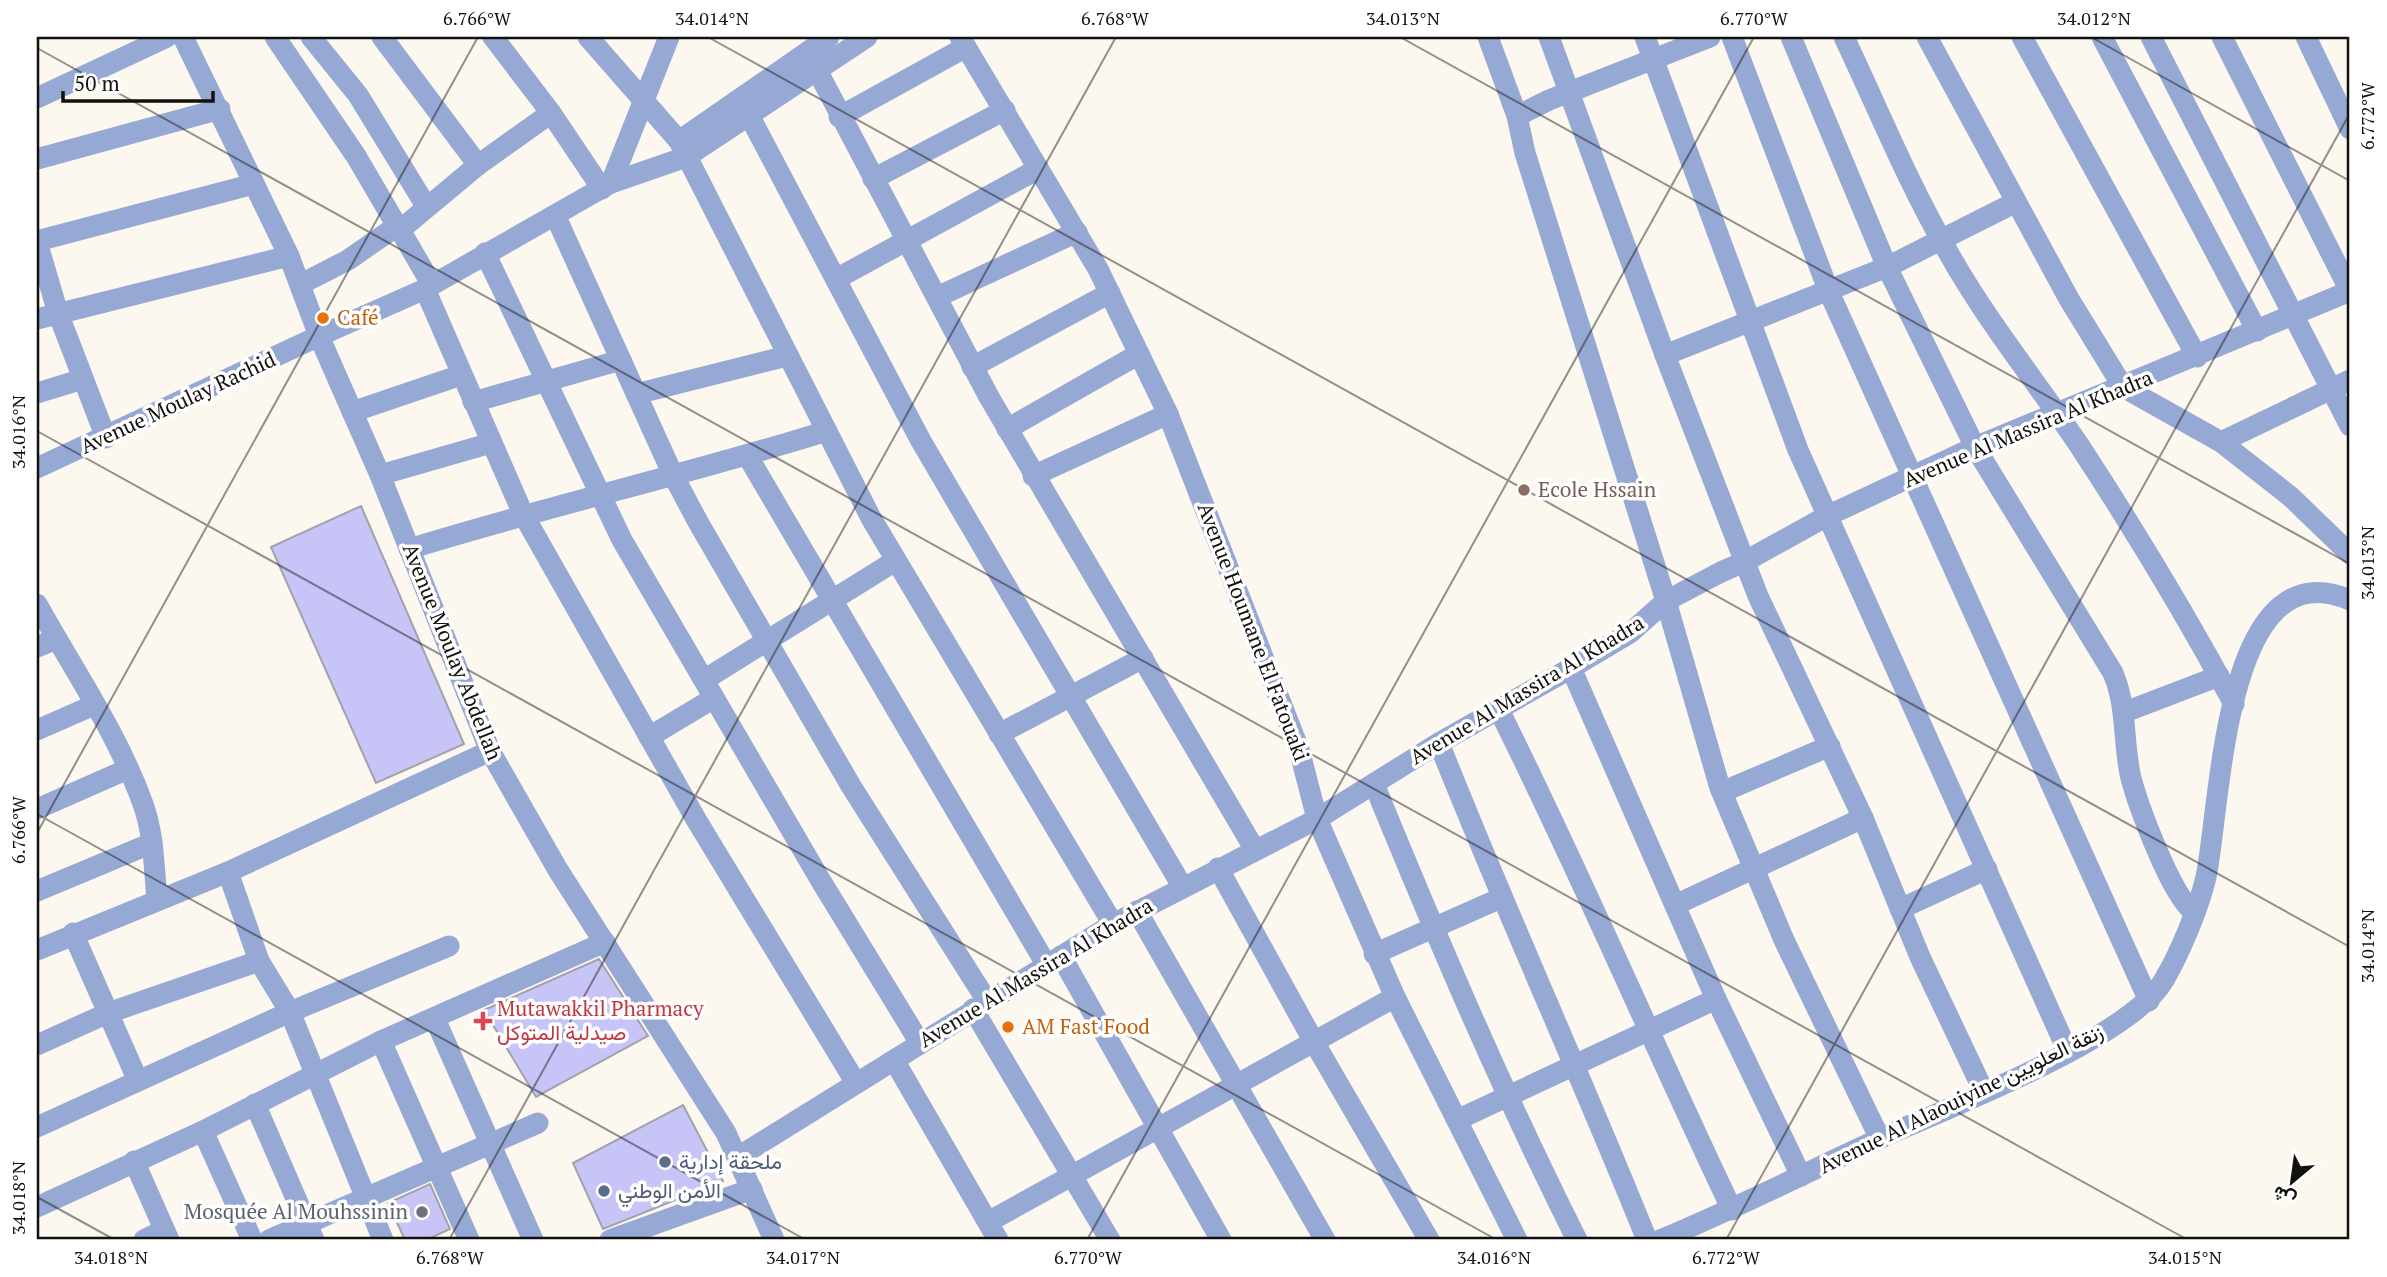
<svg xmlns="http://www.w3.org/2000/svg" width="2387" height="1277" font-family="'PT Serif',Vazirmatn,serif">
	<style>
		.building { fill: #c7c5f7; stroke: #a2a2ab; stroke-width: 2 }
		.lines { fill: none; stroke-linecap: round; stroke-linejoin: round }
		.minor { stroke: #96a8d4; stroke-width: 21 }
		.tertiary { stroke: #96a8d4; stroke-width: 21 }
		.ticks { fill: none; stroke: #13110e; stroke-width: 2; stroke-opacity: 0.45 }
		.food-dot { fill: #e8710a; stroke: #fff; stroke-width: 2.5 }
		.education-dot { fill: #8d6e63; stroke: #fff; stroke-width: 2.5 }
		.health-dot { fill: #e0444e; stroke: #fff; stroke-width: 2.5 }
		.service-dot { fill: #5c6f8a; stroke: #fff; stroke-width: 2.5 }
		.worship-dot { fill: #6b7280; stroke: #fff; stroke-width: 2.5 }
		.labels { text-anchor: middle; stroke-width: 7; stroke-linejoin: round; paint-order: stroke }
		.food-label { font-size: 21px; fill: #c56008; stroke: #fff; text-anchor: start }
		.street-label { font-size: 21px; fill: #13110e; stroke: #fff }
		.education-label { font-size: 21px; fill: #785e54; stroke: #fff; text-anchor: start }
		.health-label { font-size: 21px; fill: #be3a42; stroke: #fff; text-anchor: start }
		.service-label { font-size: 21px; fill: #4e5e75; stroke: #fff; text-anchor: start }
		.worship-label { font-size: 21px; fill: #5b616d; stroke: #fff; text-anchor: end }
		.neatline { fill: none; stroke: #13110e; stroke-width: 2.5 }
		.ticks-label { font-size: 18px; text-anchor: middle; fill: #13110e }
	</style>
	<rect width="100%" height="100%" fill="#fcf7ef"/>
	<g class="building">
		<path d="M361 506 464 744 376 783 271 547Z"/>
		<path d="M599 959 648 1036 536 1097 484 1010Z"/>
		<path d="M683 1105 723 1181 603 1229 573 1163Z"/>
		<path d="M430 1184 450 1229 426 1240H405L388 1203Z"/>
	</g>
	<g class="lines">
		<g class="minor">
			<path d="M183 37 289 256 319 336 425 289 611 183 686 157 867 37"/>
			<path d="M275 37 356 156 397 226"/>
			<path d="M311 37 358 95 426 206"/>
			<path d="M382 37 478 165"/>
			<path d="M493 37 551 113 602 189"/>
			<path d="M588 37 679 141 871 518 1113 924"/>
			<path d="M960 37 1098 269 1168 414 1299 749 1317 819 1395 997 1517 1240"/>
			<path d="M1488 37 1517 116"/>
			<path d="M1549 37 1665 355 1758 596 1863 818 1920 957 1984 1092"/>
			<path d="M1645 37 1798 450 2068 1052"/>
			<path d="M1710 37 1549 100 1517 116 1525 153 1666 601 1720 788 1784 940 1880 1139"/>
			<path d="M1732 37 1829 292 2149 1001"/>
			<path d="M1791 37 1887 267 1975 447 2113 673C2127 706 2123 739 2130 774 2137 803 2171 895 2193 911"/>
			<path d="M1844 37C1878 109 1908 183 1948 252 1986 320 2035 380 2079 445 2134 529 2186 615 2234 704"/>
			<path d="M1927 37 2069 299 2123 387 2221 442 2291 497 2350 554"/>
			<path d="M2022 37 2197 357"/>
			<path d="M2102 37 2257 331"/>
			<path d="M2151 37 2350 426"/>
			<path d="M2222 37 2350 291"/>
			<path d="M2306 37 2350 129"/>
			<path d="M818 72 989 397 1255 850"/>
			<path d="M37 98 167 37"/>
			<path d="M750 117 921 441 1182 886"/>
			<path d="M839 117 966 47"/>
			<path d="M679 141 829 37"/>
			<path d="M37 159 220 109"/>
			<path d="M873 179 1005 110"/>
			<path d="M611 183 669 37"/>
			<path d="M555 215 673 475 698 522 851 786 987 1001"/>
			<path d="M400 230 432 285"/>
			<path d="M37 241 254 184"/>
			<path d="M37 242 58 313 106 438"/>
			<path d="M485 253 622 540 821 881 920 1043"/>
			<path d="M836 279 1038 169"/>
			<path d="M301 284 348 260 397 226 400 230 478 165 551 113"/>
			<path d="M425 289 523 514 697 821 856 1083"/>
			<path d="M937 297 1077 232"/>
			<path d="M37 319 289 256"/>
			<path d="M1665 355 1887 267 2016 202"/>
			<path d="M972 367 1110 293"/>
			<path d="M37 393 83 379"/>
			<path d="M636 394 787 356"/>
			<path d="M473 402 621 360"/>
			<path d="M352 412 461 375"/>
			<path d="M1007 429 1139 354"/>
			<path d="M2221 442 2350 380"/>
			<path d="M747 455 1046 964"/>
			<path d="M380 475 491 443"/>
			<path d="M1033 476 1168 414"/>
			<path d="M409 549C548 506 689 474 827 431"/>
			<path d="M37 604C73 669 118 734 143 804 154 834 154 868 157 900"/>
			<path d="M37 647 56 639"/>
			<path d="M1571 668 1716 999 1801 1176"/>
			<path d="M704 680 895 561"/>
			<path d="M1499 710C1581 874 1653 1044 1732 1210"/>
			<path d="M2125 712 2219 676"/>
			<path d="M37 730 94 705"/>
			<path d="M999 734 1143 658"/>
			<path d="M649 737 714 698"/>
			<path d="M1439 743C1505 910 1580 1073 1647 1240"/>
			<path d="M1374 784C1437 938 1502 1091 1577 1240"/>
			<path d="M1722 792 1830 746"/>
			<path d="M37 809 128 769"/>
			<path d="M1218 868 1314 1042 1429 1240"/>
			<path d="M228 872 259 961 290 1012 383 1240"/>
			<path d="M37 891 152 843"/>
			<path d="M1675 905 1863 818"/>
			<path d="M1900 909 1987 869"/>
			<path d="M1137 911 1325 1240"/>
			<path d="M73 933 138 1081"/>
			<path d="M37 950 228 872 490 751"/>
			<path d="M1374 954 1501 898"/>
			<path d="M1061 956 1221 1240"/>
			<path d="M973 1009 1110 1240"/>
			<path d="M435 1019 533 1240"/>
			<path d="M381 1041 469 1240"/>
			<path d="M37 1045 108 1013 259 961"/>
			<path d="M894 1060 998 1240"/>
			<path d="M255 1104 314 1240"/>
			<path d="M1457 1120 1716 999"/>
			<path d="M37 1127 290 1012 449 946"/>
			<path d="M203 1131 252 1240"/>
			<path d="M738 1157 1113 924 1317 819 1439 743 1571 668 1630 633 1666 601 1721 572 1744 562 1827 516 1975 447 2350 291"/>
			<path d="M134 1161 169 1240"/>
			<path d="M37 1207 203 1131 381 1041 605 942"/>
			<path d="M988 1222 1395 997"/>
			<path d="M144 1240 164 1230"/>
			<path d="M269 1240 538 1123"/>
			<path d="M610 1240 752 1189"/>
			<path d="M1660 1240C1735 1209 1807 1172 1881 1138 1947 1108 2131 1038 2164 980 2180 953 2199 907 2206 877 2221 807 2223 545 2350 600"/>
		</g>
		<path class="tertiary" d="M37 468 319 336 380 475 490 751 558 870 726 1133 774 1240"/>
	</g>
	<path class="ticks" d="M708 37 2350 947M1400 37 2350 564M2091 37 2350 181M37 48 2188 1240M37 431 1497 1240M37 814 806 1240M37 833 478 37M37 1197 115 1240M449 1240 1116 37M1087 1240 1754 37M1726 1240 2350 113"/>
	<g class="food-dot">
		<circle cx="323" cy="318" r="7"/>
		<circle cx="1008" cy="1027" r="7"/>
	</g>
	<circle class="education-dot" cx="1524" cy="490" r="7"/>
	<path class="health-dot" d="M479.5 1010.5h7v7h7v7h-7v7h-7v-7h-7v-7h7z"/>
	<g class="service-dot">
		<circle cx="665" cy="1162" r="7"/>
		<circle cx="604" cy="1191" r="7"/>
	</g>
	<circle class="worship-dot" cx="422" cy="1212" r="7"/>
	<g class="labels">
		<g class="food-label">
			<text x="337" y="325">Café</text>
			<text x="1022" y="1034">AM Fast Food</text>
		</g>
		<g class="street-label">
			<text transform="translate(178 403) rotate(-25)" y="7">Avenue Moulay Rachid</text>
			<text transform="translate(2028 429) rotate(-23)" y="7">Avenue Al Massira Al Khadra</text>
			<text transform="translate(1253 632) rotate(69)" y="7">Avenue Houmane El Fatouaki</text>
			<text transform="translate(452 652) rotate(68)" y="7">Avenue Moulay Abdellah</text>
			<text transform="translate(1527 690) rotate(-31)" y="7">Avenue Al Massira Al Khadra</text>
			<text transform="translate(1036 973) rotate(-31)" y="7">Avenue Al Massira Al Khadra</text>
			<text transform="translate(1961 1099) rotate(-26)" y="7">Avenue Al Alaouiyine زنقة العلويين</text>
		</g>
		<g class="education-label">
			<text x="1538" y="497">Ecole Hssain</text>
		</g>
		<g class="health-label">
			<text x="497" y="1016">Mutawakkil Pharmacy<tspan x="497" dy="24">صيدلية المتوكل</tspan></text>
		</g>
		<g class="service-label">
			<text x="679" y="1169">ملحقة إدارية</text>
			<text x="618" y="1198">الأمن الوطني</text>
		</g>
		<g class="worship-label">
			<text x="408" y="1219">Mosquée Al Mouhssinin</text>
		</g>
	</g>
	<rect width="2387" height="1277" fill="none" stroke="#ffffff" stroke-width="77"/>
	<g transform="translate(2292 1182) rotate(209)" stroke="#ffffff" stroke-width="5" paint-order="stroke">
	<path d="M0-5L12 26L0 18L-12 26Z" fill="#13110e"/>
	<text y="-10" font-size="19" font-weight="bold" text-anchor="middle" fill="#13110e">ش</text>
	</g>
	<path d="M63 91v10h150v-10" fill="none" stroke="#13110e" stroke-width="3.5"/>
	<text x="74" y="91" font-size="21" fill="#13110e" stroke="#ffffff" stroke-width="5" paint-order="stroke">50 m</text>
	<rect x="38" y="38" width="2310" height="1200" class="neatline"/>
	<g class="ticks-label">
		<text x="477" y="25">6.766°W</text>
		<text x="712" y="25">34.014°N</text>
		<text x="1115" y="25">6.768°W</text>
		<text x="1403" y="25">34.013°N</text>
		<text x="1754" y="25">6.770°W</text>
		<text x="2094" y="25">34.012°N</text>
		<text transform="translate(2368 116) rotate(-90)" y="6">6.772°W</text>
		<text transform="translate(19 432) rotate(-90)" y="6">34.016°N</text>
		<text transform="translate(2368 563) rotate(-90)" y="6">34.013°N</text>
		<text transform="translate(19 830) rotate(-90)" y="6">6.766°W</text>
		<text transform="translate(2368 946) rotate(-90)" y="6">34.014°N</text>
		<text transform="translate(19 1198) rotate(-90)" y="6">34.018°N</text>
		<text x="111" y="1264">34.018°N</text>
		<text x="450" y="1264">6.768°W</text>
		<text x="803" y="1264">34.017°N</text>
		<text x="1088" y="1264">6.770°W</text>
		<text x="1494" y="1264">34.016°N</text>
		<text x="1726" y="1264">6.772°W</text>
		<text x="2185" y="1264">34.015°N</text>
	</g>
</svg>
